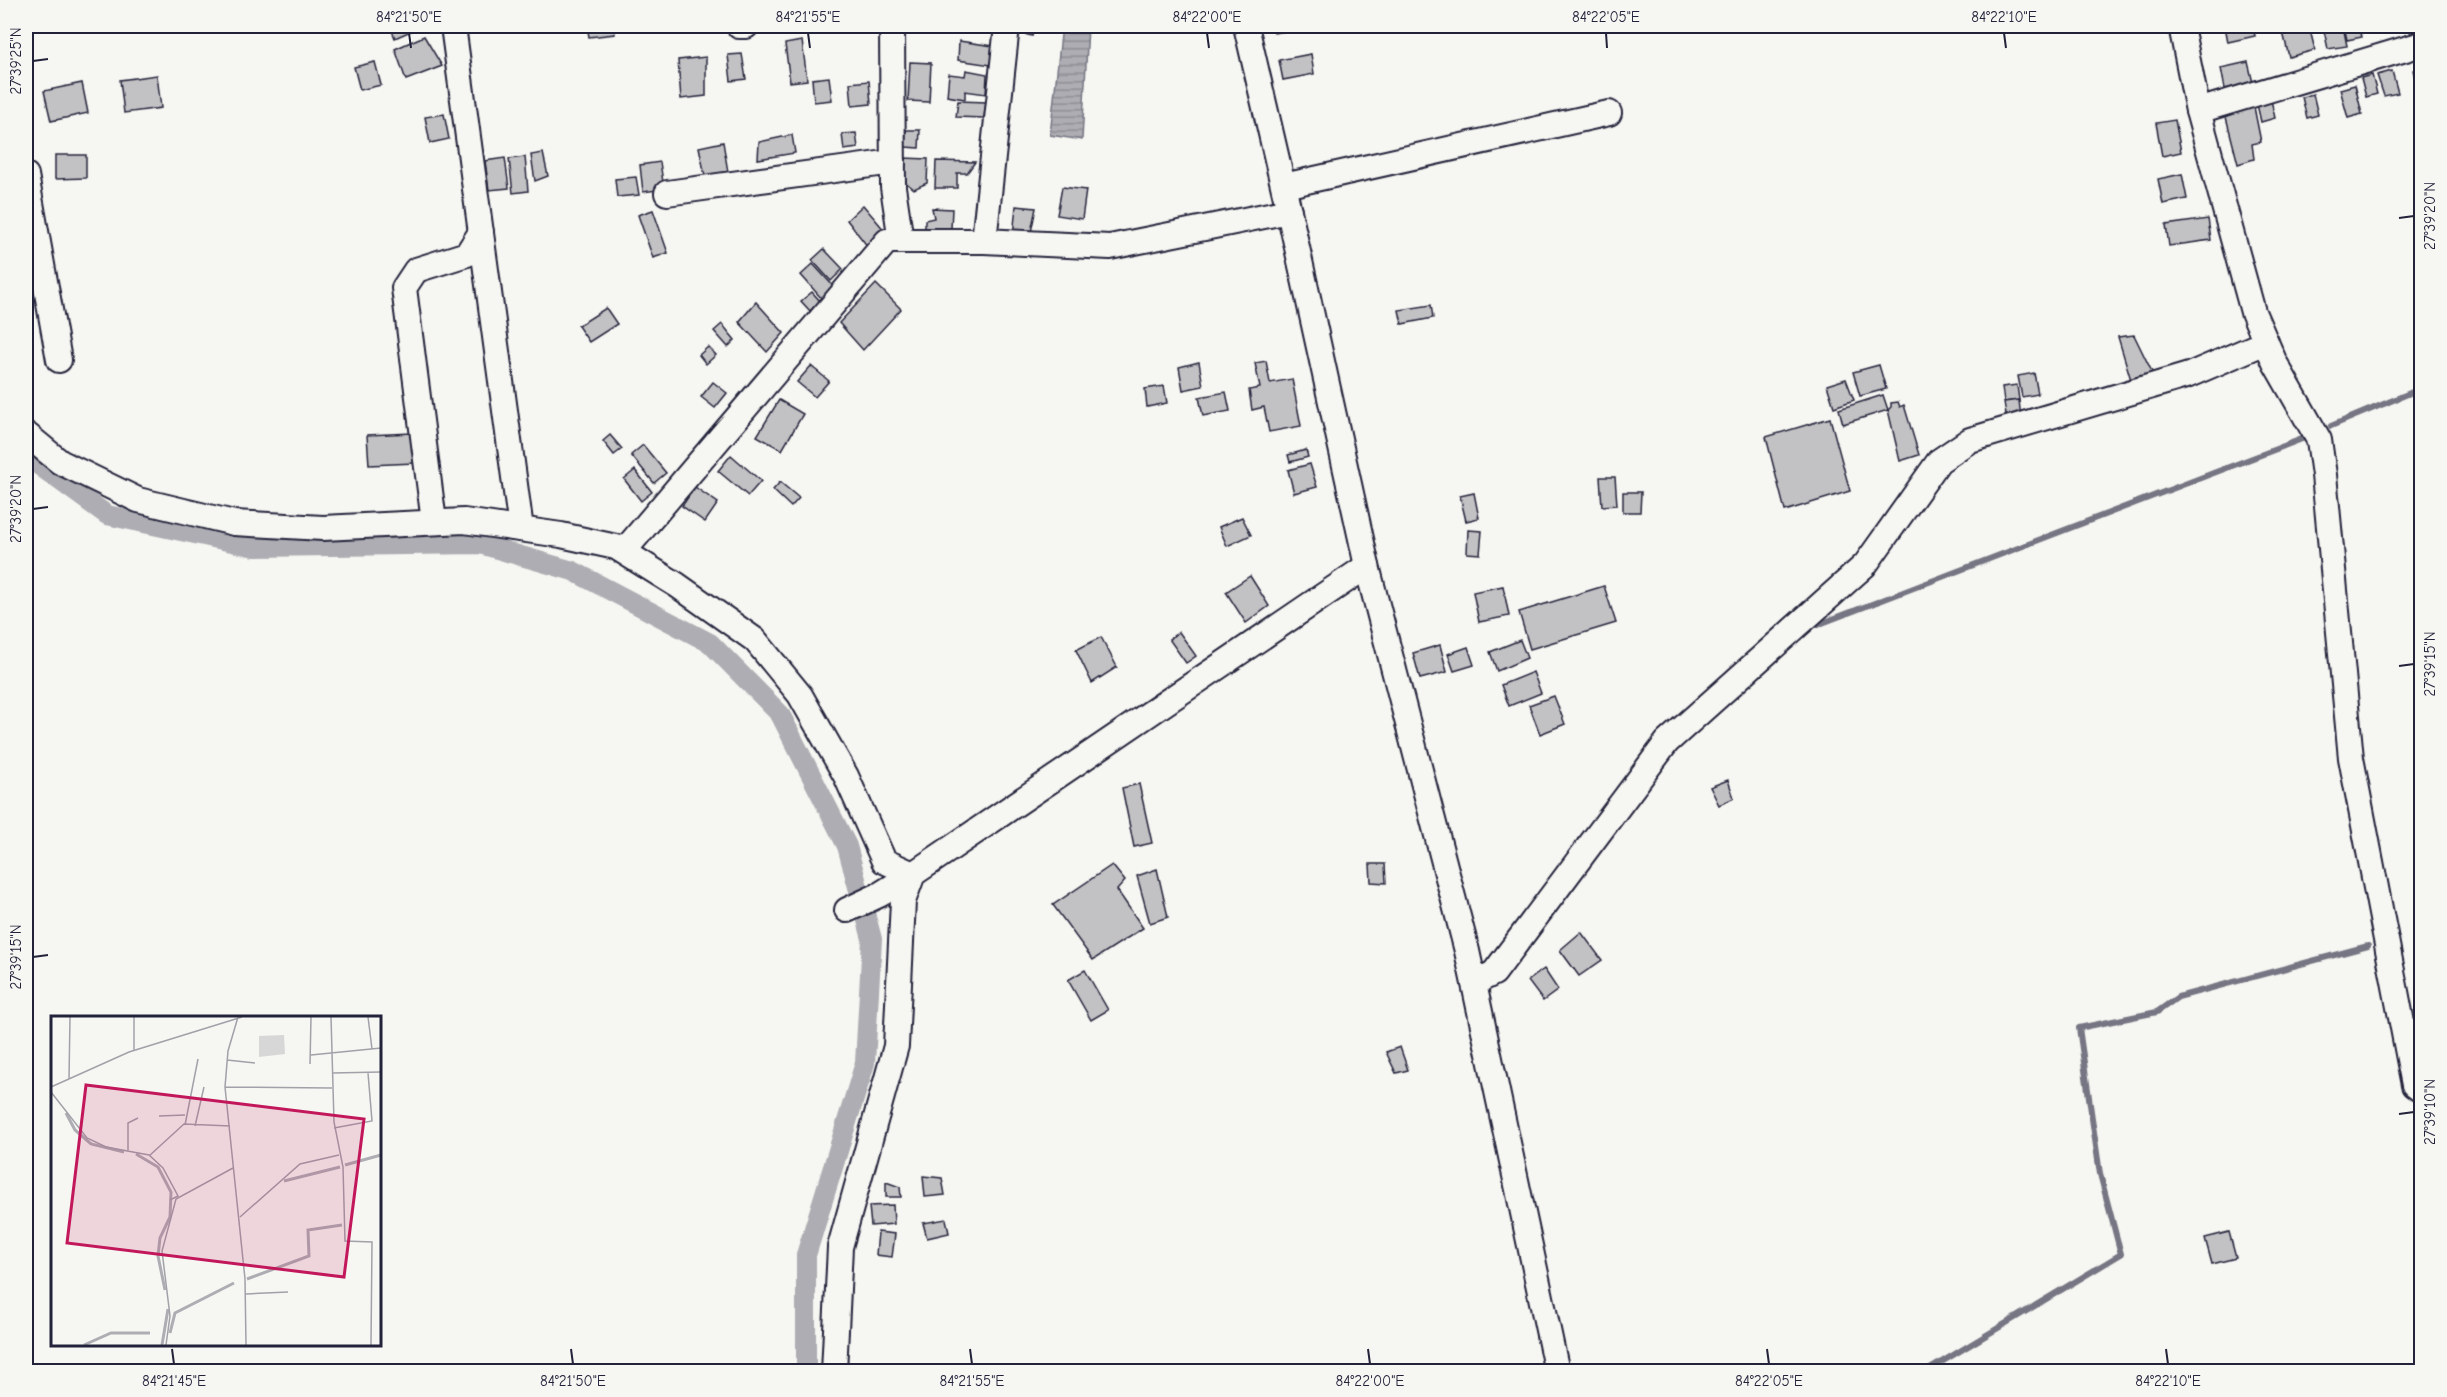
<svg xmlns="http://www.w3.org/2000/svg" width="2447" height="1397" font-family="'Comic Neue',sans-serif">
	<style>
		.water { fill: url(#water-rules); stroke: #757583; stroke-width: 1.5 }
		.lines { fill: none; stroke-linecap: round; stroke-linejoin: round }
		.stream { stroke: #757583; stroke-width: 6 }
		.canal { stroke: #adadb3; stroke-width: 20 }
		.building { fill: #c2c2c4; stroke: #22223b; stroke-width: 1.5 }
		.minor-casing { stroke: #22223b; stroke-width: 28 }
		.minor { stroke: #f6f6f2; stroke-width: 24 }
		.ticks { fill: none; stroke: #22223b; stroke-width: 2 }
		.inset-river { fill: none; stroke: #adadb3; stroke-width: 3 }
		.inset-road { fill: none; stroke: #a1a1a9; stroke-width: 1.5 }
		.view { fill: #c2185b; fill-opacity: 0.15; stroke: #c2185b; stroke-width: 3 }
		.inset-edge { fill: none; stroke: #22223b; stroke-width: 3 }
		.neatline { fill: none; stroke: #22223b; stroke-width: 2 }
		.ticks-label { font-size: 15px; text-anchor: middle; fill: #22223b }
	</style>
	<defs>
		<pattern id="water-rules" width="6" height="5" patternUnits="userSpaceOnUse" patternTransform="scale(1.5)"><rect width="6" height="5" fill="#adadb3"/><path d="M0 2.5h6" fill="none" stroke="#8c8c93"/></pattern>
	</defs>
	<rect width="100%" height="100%" fill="#f6f6f2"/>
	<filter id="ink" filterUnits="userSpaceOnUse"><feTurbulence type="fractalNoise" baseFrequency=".0167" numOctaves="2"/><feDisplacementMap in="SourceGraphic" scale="12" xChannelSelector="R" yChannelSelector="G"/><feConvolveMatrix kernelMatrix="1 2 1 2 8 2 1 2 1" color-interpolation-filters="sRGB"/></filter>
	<g filter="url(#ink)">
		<path class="water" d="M1062 26H1088L1082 140 1050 135Z"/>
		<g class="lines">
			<g class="stream">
				<path d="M2331 426 2422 388"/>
				<path d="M1817 625 2302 439"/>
				<path d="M1925 1372 2121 1254 2100 1174 2079 1028 2157 1012 2178 997 2368 946"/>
			</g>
			<path class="canal" d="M26 456 107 515 255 547 480 544 573 571 710 643 780 714 847 846 872 939 865 1063 806 1255V1372"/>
		</g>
		<g class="building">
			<path d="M390 26H422L395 38Z"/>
			<path d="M587 26H614L615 34 589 37Z"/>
			<path d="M672 26H690V30L673 32Z"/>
			<path d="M691 26H707V28L691 30Z"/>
			<path d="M1018 26H1035L1032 36 1017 32Z"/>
			<path d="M1273 26H1317L1274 33Z"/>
			<path d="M2225 26H2253L2255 36 2228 42Z"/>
			<path d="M2309 26 2315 50 2289 57 2283 32Z"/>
			<path d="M2323 26H2343L2347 46 2328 49Z"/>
			<path d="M2344 26H2359L2362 37 2347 40Z"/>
			<path d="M2386 26H2404L2405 29 2387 32Z"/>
			<path d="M2409 26H2422V30L2410 32Z"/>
			<path d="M424 36 442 66 406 80 395 49Z"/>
			<path d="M802 41 807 80 790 82 785 44Z"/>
			<path d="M959 41 993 46 991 65 958 60Z"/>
			<path d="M742 54 746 79 731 81 728 55Z"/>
			<path d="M1311 54 1314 74 1283 80 1279 60Z"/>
			<path d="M706 57V96L681 99 678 60Z"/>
			<path d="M375 62 381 85 360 90 354 67Z"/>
			<path d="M910 62 931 63 929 102 908 101Z"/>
			<path d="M2248 62 2253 83 2225 89 2221 68Z"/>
			<path d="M2422 68V102H2421L2413 70Z"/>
			<path d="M966 70 987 74 986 94 965 91V99L947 96 949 74 965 76Z"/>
			<path d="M2392 71 2398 93 2384 96 2377 75Z"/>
			<path d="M157 75 161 108 124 113 120 80Z"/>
			<path d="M2372 75 2377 94 2366 97 2361 78Z"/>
			<path d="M829 77 832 100 814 102 812 79Z"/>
			<path d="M869 81 871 104 852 106 850 83Z"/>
			<path d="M82 83 88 113 51 121 44 91Z"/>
			<path d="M2355 85 2362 114 2348 118 2340 89Z"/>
			<path d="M2313 94 2318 115 2307 118 2302 97Z"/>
			<path d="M2271 100 2275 118 2261 122 2257 104Z"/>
			<path d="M958 101 986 102 984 118 956 117Z"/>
			<path d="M2254 107 2261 142 2252 144 2254 159 2238 164 2225 113Z"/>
			<path d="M444 114 449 139 430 143 425 117Z"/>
			<path d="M2175 120 2181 152 2162 156 2156 123Z"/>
			<path d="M906 130H920L919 148 905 147Z"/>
			<path d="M856 133 858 148 844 150 842 134Z"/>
			<path d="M792 135 795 153 758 159 759 142Z"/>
			<path d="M723 142 728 172 705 176 699 147Z"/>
			<path d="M543 153 548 176 535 181 531 155Z"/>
			<path d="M55 155H86V178L55 179Z"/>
			<path d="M525 157 528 191 513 193 509 159Z"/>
			<path d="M505 158 509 188 489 190 485 161Z"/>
			<path d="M903 158 928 159 927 183 914 189 900 178Z"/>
			<path d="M936 161 975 162 967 173H957V188H935Z"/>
			<path d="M660 162 664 189 643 192 640 165Z"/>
			<path d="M2182 174 2187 199 2163 204 2158 179Z"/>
			<path d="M636 177 639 195 617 197 615 179Z"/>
			<path d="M1062 187 1086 190 1082 219 1057 215Z"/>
			<path d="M863 205 885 231 868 247 847 220Z"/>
			<path d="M1016 206 1036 208 1030 237 1013 236Z"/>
			<path d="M932 208 952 209 951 228 925 232V220L934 218Z"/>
			<path d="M653 210 668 253 653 258 638 215Z"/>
			<path d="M2208 219 2211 240 2169 246 2166 225Z"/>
			<path d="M824 249 843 269 831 281 812 260Z"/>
			<path d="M27 264 37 294 26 298V265Z"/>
			<path d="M813 264 835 288 822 299 801 275Z"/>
			<path d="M876 284 901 309 863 350 839 323Z"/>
			<path d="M812 292 820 301 810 311 801 301Z"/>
			<path d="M756 302 784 333 767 352 739 322Z"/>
			<path d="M1431 305 1433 318 1402 324 1399 310Z"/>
			<path d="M606 308 617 324 589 342 578 326Z"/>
			<path d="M722 324 735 340 728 347 714 331Z"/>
			<path d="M2134 335 2154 376 2131 380 2118 337Z"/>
			<path d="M708 347 716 355 706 364 699 355Z"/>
			<path d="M1266 361 1270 383 1292 379 1301 426 1269 432 1264 407 1252 410 1249 390 1260 388 1255 363Z"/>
			<path d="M1199 362 1203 386 1183 390 1179 367Z"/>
			<path d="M1879 365 1886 389 1860 396 1853 372Z"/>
			<path d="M811 366 829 381 815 397 797 382Z"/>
			<path d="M2034 373 2038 394 2022 397 2018 376Z"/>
			<path d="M1846 379 1854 400 1834 407 1827 385Z"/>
			<path d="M713 382 727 393 715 408 701 397Z"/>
			<path d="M2017 385 2019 400 2004 402 2002 387Z"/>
			<path d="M1164 386 1167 403 1147 407 1145 389Z"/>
			<path d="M1226 392 1230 411 1203 416 1199 397Z"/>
			<path d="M1883 395 1888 410 1843 424 1839 409Z"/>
			<path d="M779 400 803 414 782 450 757 436Z"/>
			<path d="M2019 400 2021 419 2007 421 2004 402Z"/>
			<path d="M1898 402 1900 407 1904 405 1919 455 1900 461 1888 410 1891 407V403Z"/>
			<path d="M1830 418 1850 491 1785 511 1766 437Z"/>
			<path d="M413 433 415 463 369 465 367 435Z"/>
			<path d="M610 435 622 449 614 455 603 441Z"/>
			<path d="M643 445 666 473 654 483 631 455Z"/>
			<path d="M1306 450 1308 457 1290 462 1288 455Z"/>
			<path d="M731 455 761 481 748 496 718 471Z"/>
			<path d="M1310 464 1317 487 1294 493 1288 470Z"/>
			<path d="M635 470 652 492 641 501 624 479Z"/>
			<path d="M1600 477H1615L1617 505 1602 506Z"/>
			<path d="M780 482 799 498 791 507 773 490Z"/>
			<path d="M695 487 718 503 705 522 682 506Z"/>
			<path d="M1623 492H1641L1640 512H1623Z"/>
			<path d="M1474 493 1479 518 1466 521 1460 496Z"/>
			<path d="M1242 517 1251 535 1227 546 1219 527Z"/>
			<path d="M1468 530 1482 531 1480 554 1467 553Z"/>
			<path d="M1250 576 1269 606 1246 623 1226 592Z"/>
			<path d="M1503 586 1509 616 1479 622 1473 592Z"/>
			<path d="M1604 586 1616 623 1530 649 1519 612Z"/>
			<path d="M1179 632 1196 656 1186 663 1169 639Z"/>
			<path d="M1101 637 1117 667 1092 683 1076 650Z"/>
			<path d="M1520 640 1527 658 1497 671 1490 652Z"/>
			<path d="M1440 645 1447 672 1420 679 1413 653Z"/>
			<path d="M1468 647 1474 665 1454 671 1448 654Z"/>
			<path d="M1533 672 1541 693 1509 706 1501 685Z"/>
			<path d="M1554 696 1565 724 1540 734 1529 705Z"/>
			<path d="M1728 780 1734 798 1719 805 1710 787Z"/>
			<path d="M1139 784 1152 843 1134 847 1122 788Z"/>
			<path d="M1370 864H1385L1386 883 1371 882Z"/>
			<path d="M1112 865 1125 881 1117 890 1143 928 1093 960 1053 905Z"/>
			<path d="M1157 869 1168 917 1150 923 1137 876Z"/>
			<path d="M1581 932 1602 960 1579 976 1560 950Z"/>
			<path d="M1544 969 1558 990 1543 1001 1528 981Z"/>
			<path d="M1085 970 1108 1010 1091 1020 1068 980Z"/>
			<path d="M1400 1047 1408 1070 1396 1073 1386 1052Z"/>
			<path d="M923 1176 942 1178 945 1195 925 1197Z"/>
			<path d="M886 1182 900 1187 901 1197H886Z"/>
			<path d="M893 1205 894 1224 871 1226 869 1206Z"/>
			<path d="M946 1219 949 1233 927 1238 923 1223Z"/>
			<path d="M878 1232 895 1234 892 1257 876 1255Z"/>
			<path d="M2229 1232 2236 1258 2212 1264 2205 1238Z"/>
		</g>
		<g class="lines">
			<defs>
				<g id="minor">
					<path d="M453 26 521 529"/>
					<path d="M739 26H746"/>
					<path d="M892 26 893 187 901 241"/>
					<path d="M1246 26 1289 211 1367 566 1467 951 1557 1372"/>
					<path d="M2181 26 2198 111 2253 312 2275 363 2319 440 2324 475 2351 758 2414 1085 2422 1091"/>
					<path d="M2198 111 2422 44"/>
					<path d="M26 175 59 360"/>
					<path d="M1284 186 1609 113"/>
					<path d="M667 193 893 162"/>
					<path d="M984 241 1007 26"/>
					<path d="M26 434 60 462 138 500 234 523 323 528 464 521 561 535 616 547 677 585 755 640 800 695 846 776 884 861 913 874"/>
					<path d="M434 522 404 288 416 270 467 254 481 232"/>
					<path d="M624 551 887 241H984L1110 247 1289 211"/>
					<path d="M847 910 879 895 913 874"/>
					<path d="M1474 983 1494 973 1667 742 1865 565 1939 461 1970 440 2189 375 2266 342"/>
					<path d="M834 1372 840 1247 896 1046 903 901 913 874 1367 566"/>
				</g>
			</defs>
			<use href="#minor" class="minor-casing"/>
			<use href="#minor" class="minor"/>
		</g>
	</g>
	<path class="ticks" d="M409 33 411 48M808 33 810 48M1207 33 1209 48M1606 33 1607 48M2004 33 2006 48M33 61 48 59M2399 218 2414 216M33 509 48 507M2399 666 2414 664M33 957 48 955M2399 1114 2414 1112M172 1349 174 1364M571 1349 573 1364M970 1349 972 1364M1368 1349 1370 1364M1767 1349 1769 1364M2166 1349 2168 1364"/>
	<g transform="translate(51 1016)">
		<rect width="330" height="330" fill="#f6f6f2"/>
		<path d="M233 19 234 38 208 41V20Z" fill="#d7d7d7"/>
		<path class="inset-river" d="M15 97 24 114 40 128 73 136M85 138 107 151 120 176 119 201 109 222 107 240 114 274M294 149 330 139M233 165 289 151M196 263 258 240 257 214 291 209M119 317 124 297 183 267M33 329 60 317H99M111 329 117 293"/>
		<path class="inset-road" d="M83 1V34M187 1 177 35 174 71 194 263 195 329M280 1 283 106 292 151 294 225 321 226 320 329M317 1 321 33M260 39 330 32M176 44 204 47M259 48 260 1M281 57 330 56M18 63 19 1M0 71 78 36 191 1M174 71 281 72M0 76 36 122 55 131 98 139 112 152 127 180 119 184M108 100 134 99M134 109 147 43M144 110 153 71M283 112 321 105 317 57M77 134V107L87 102M98 140 133 108 179 110M189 201 249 148 288 139M195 278 237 276M115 329 119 300 111 235 125 183 182 152"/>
		<path class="view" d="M35 69 313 103 293 261 16 227Z"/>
		<rect width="330" height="330" class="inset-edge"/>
	</g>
	<rect width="2447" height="1397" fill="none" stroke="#f6f6f2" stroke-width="66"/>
	<rect x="33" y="33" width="2381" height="1331" class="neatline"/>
	<g class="ticks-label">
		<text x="409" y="22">84°21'50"E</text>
		<text x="808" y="22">84°21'55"E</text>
		<text x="1207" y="22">84°22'00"E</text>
		<text x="1606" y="22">84°22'05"E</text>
		<text x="2004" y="22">84°22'10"E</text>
		<text transform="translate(16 61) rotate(-90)" y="5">27°39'25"N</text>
		<text transform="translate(2430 216) rotate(-90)" y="5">27°39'20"N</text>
		<text transform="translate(16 509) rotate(-90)" y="5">27°39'20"N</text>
		<text transform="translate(2430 664) rotate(-90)" y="5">27°39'15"N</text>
		<text transform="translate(16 957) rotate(-90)" y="5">27°39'15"N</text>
		<text transform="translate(2430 1112) rotate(-90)" y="5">27°39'10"N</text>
		<text x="174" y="1386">84°21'45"E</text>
		<text x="573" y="1386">84°21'50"E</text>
		<text x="972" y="1386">84°21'55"E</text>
		<text x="1370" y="1386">84°22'00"E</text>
		<text x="1769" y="1386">84°22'05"E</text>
		<text x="2168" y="1386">84°22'10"E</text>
	</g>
</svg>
